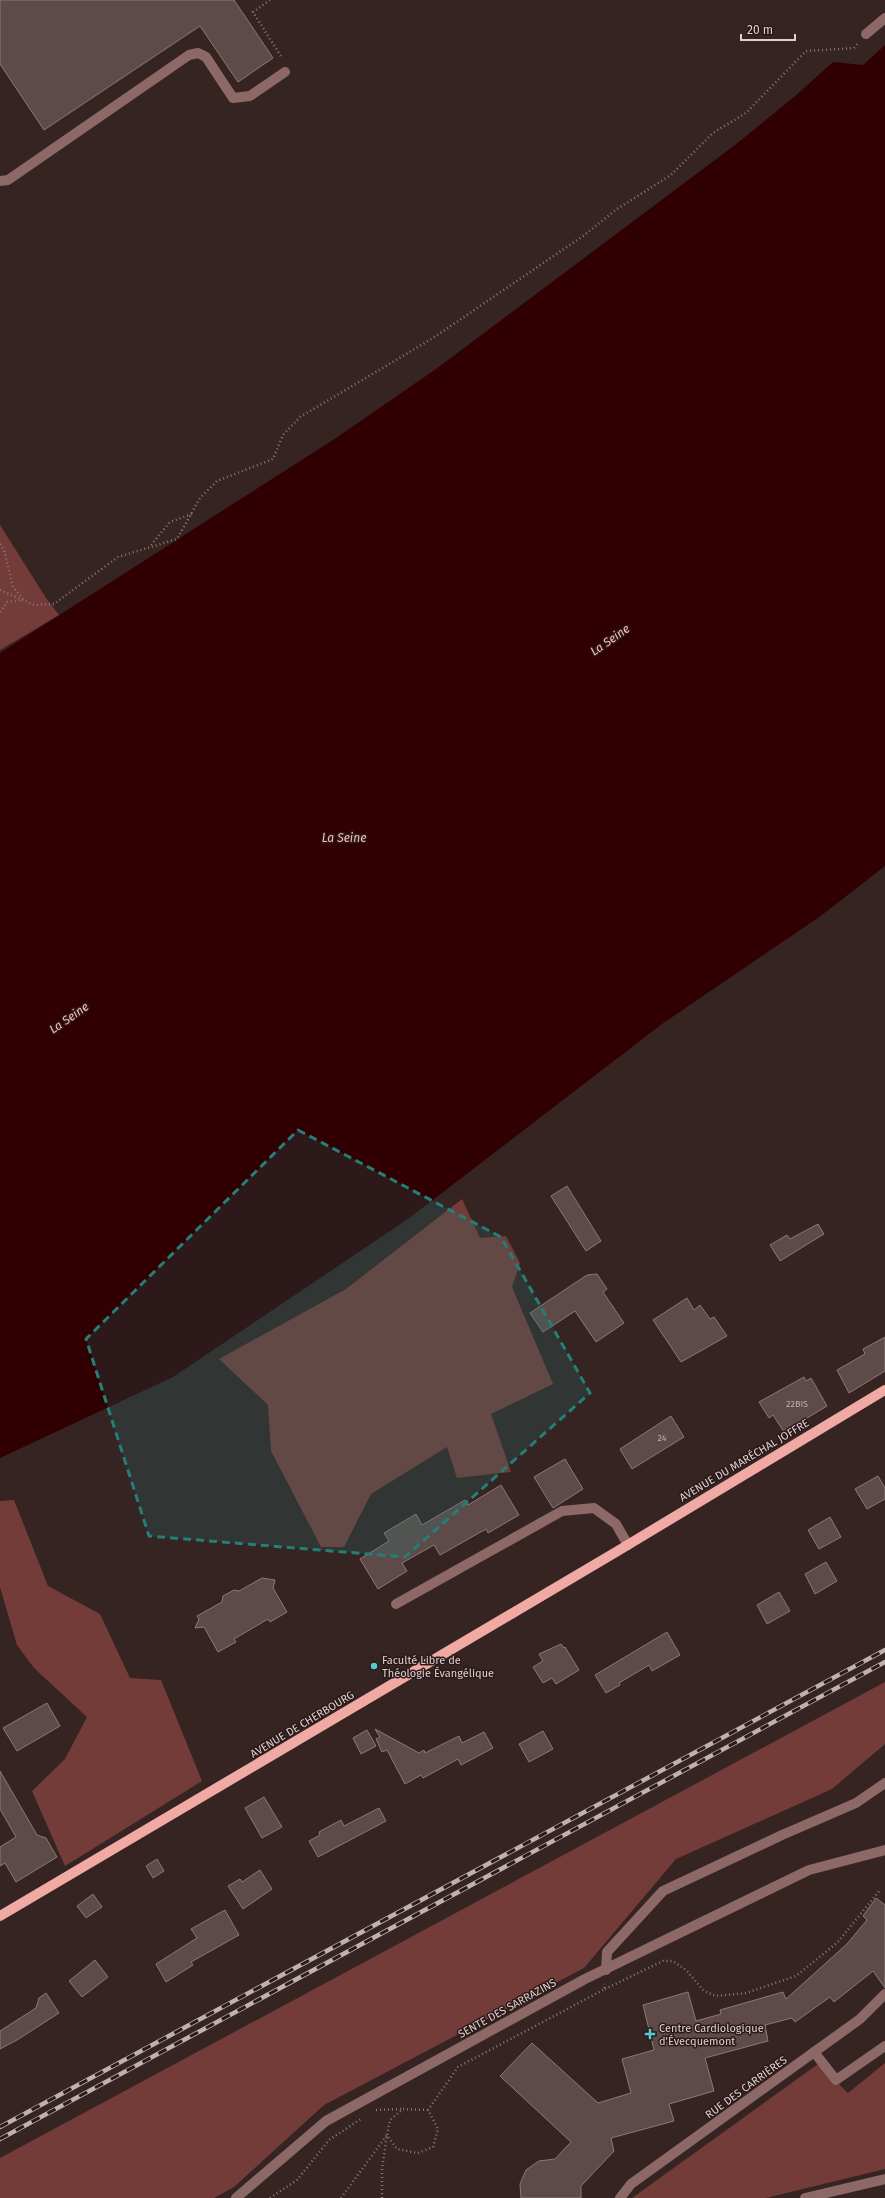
<svg xmlns="http://www.w3.org/2000/svg" width="885" height="2198" font-family="'Fira Sans',sans-serif">
	<style>
		.green { fill: #743c39 }
		.water { fill: #310003 }
		.building { fill: #5e4a48; stroke: #8d7876 }
		.lines { fill: none; stroke-linecap: round; stroke-linejoin: round }
		.path { stroke: #877877; stroke-width: 2.5; stroke-dasharray: 1 3; stroke-linecap: butt }
		.minor { stroke: #8c6966; stroke-width: 10 }
		.major { stroke: #f0a9a3; stroke-width: 10 }
		.rail-casing { stroke: #beb1b0; stroke-width: 4.5 }
		.rail { stroke: #2b1a19; stroke-width: 3; stroke-dasharray: 9; stroke-linecap: butt }
		.marked { fill: #247f78; fill-opacity: 0.2; stroke: #247f78; stroke-width: 3; stroke-dasharray: 8 5; stroke-linejoin: round }
		.poi-dot { fill: #52cbd7; stroke: #2b1a19; stroke-width: 1.5 }
		.labels { text-anchor: middle; stroke-width: 3; stroke-linejoin: round; paint-order: stroke }
		.number-label { font-size: 9px; fill: #bdafae }
		.street-label { font-size: 11px; fill: #ddd1d0; stroke: #2b1a19 }
		.poi-label { font-size: 11px; fill: #ddd1d0; stroke: #2b1a19; text-anchor: start }
		.water-label { font-size: 12px; font-style: italic; fill: #febbb5; stroke: #2b1a19 }
	</style>
	<rect width="100%" height="100%" fill="#352422"/>
	<g class="green">
		<path d="M0 525 46 598 59 615 0 650Z"/>
		<path d="M462 1199 480 1238 506 1236 520 1263 512 1287 553 1384 491 1414 511 1472 457 1478 447 1447 371 1494 344 1547H321L271 1451 268 1405 219 1359 346 1289Z"/>
		<path d="M14 1500 48 1586 100 1614 130 1678 161 1680 202 1781 65 1866 32 1791 65 1759 87 1717 34 1668 17 1645 0 1587V1501Z"/>
		<path d="M885 1682V1744L832 1789 676 1859 584 1968 324 2105 234 2187 214 2198H0V2158Z"/>
		<path d="M885 2063V2169L766 2198H632L818 2064 848 2093Z"/>
	</g>
	<path class="water" d="M885 45V866L822 915 662 1024 408 1219 173 1377 0 1458V653L336 438 436 369 735 145 794 97 833 62 863 65Z"/>
	<g class="building">
		<path d="M0 0H234L273 58 238 82 200 26 44 130 0 64Z"/>
		<path d="M567 1186 601 1241 586 1251 551 1196Z"/>
		<path d="M818 1224 824 1234 780 1261 770 1245 787 1235 790 1239Z"/>
		<path d="M597 1274 607 1289 603 1292 624 1323 596 1342 575 1311 543 1332 530 1313 587 1275Z"/>
		<path d="M687 1298 694 1310 700 1305 710 1319 714 1317 727 1336 681 1362 653 1320Z"/>
		<path d="M885 1337V1371L849 1393 837 1370 865 1354 863 1349Z"/>
		<path d="M804 1377 806 1381 811 1378 827 1406 784 1432 773 1415 769 1418 759 1402Z"/>
		<path d="M671 1416 684 1437 632 1469 620 1449Z"/>
		<path d="M565 1459 583 1489 553 1508 534 1477Z"/>
		<path d="M878 1476 885 1488V1499L867 1509 855 1489Z"/>
		<path d="M501 1485 519 1515 488 1533 486 1529 440 1555 434 1545 402 1563 407 1571 378 1589 360 1559 389 1541 384 1533 416 1514 422 1525 465 1500 468 1505Z"/>
		<path d="M830 1517 841 1537 819 1549 808 1530Z"/>
		<path d="M826 1562 837 1581 815 1594 805 1574Z"/>
		<path d="M262 1578 275 1580 273 1588 287 1612 270 1622 268 1619 234 1639 236 1642 218 1652 204 1627 195 1628 199 1619 197 1616 222 1602 223 1596 234 1590 239 1591Z"/>
		<path d="M779 1592 790 1611 767 1624 757 1605Z"/>
		<path d="M667 1632 680 1655 652 1671 649 1665 619 1683 620 1685 606 1693 595 1675Z"/>
		<path d="M561 1644 564 1648 565 1647 579 1670 556 1684 552 1678 543 1683 533 1667 543 1661 539 1654Z"/>
		<path d="M47 1703 60 1726 17 1751 3 1728Z"/>
		<path d="M375 1729 419 1753 424 1750 425 1753 459 1736 462 1743 484 1732 493 1748 461 1765 458 1759 423 1778 421 1775 405 1784 387 1750 382 1752 376 1739 380 1737Z"/>
		<path d="M367 1730 376 1746 361 1754 353 1738Z"/>
		<path d="M543 1731 553 1749 529 1762 519 1744Z"/>
		<path d="M0 1771 37 1835 46 1838 57 1857 16 1882 5 1863 0 1866V1847L16 1837 0 1809Z"/>
		<path d="M264 1797 282 1827 262 1838 245 1808Z"/>
		<path d="M379 1808 386 1821 318 1857 309 1841 320 1835 319 1832 341 1820 344 1826Z"/>
		<path d="M157 1859 164 1871 153 1878 146 1866Z"/>
		<path d="M260 1870 272 1889 243 1909 228 1886 240 1879 242 1882Z"/>
		<path d="M93 1894 102 1907 86 1918 77 1906Z"/>
		<path d="M876 1898 885 1905V1988L873 1971 834 2002 830 1997 795 2022 792 2018 765 2025 768 2041 705 2058 714 2091 669 2104 674 2121 611 2138 614 2151 581 2186V2198H521L520 2184 526 2170 539 2161 555 2159 571 2142 500 2076 532 2043 598 2103 631 2093 622 2059 654 2050 643 2005 688 1992 696 2021 721 2014 720 2010 783 1992 786 1999 847 1944 867 1920 863 1916Z"/>
		<path d="M225 1910 239 1935 191 1962 193 1965 166 1982 156 1964 197 1938 191 1929Z"/>
		<path d="M95 1960 108 1977 82 1997 69 1981Z"/>
		<path d="M46 1993 59 2013 17 2040 0 2049V2031L36 2008 39 1998Z"/>
	</g>
	<g class="lines">
		<g class="path">
			<path d="M270 0 253 12 282 58"/>
			<path d="M0 544 4 550 13 587 23 599"/>
			<path d="M151 545 170 522 192 514"/>
			<path d="M0 590 34 605 54 604 118 557 177 539 200 498 217 481 273 459 283 435 300 417 433 338 583 236 617 209 671 175 713 133 746 113 806 51 854 48 858 43"/>
			<path d="M0 612 7 602 23 600"/>
			<path d="M605 1989 663 1961H673L686 1970 704 1991 716 1996 746 1993 796 1976 838 1942 880 1890"/>
			<path d="M376 2110 403 2109"/>
			<path d="M428 2110 403 2109 390 2120 387 2135 397 2149 418 2153 433 2147 438 2129 428 2110 458 2067 605 1989 604 1984"/>
			<path d="M270 2198 297 2180 329 2140 361 2119"/>
			<path d="M341 2198 387 2135"/>
			<path d="M382 2198V2169L387 2135"/>
		</g>
		<g class="minor">
			<path d="M866 34 885 18"/>
			<path d="M0 181 8 180 189 55 198 53 206 57 233 98 250 96 285 72"/>
			<path d="M396 1604 562 1511 594 1508 616 1524 628 1545"/>
			<path d="M606 1970 607 1952 663 1891 782 1835 856 1803 885 1783"/>
			<path d="M814 2052 836 2080 885 2046"/>
			<path d="M236 2198 326 2121 585 1979 809 1870 885 1850"/>
			<path d="M620 2198 631 2184 860 2019 885 1994"/>
			<path d="M805 2198 885 2179"/>
		</g>
		<path class="major" d="M0 1916 616 1552 885 1390"/>
		<defs>
			<g id="rail">
				<path d="M0 2127 885 1650"/>
				<path d="M0 2139 885 1662"/>
			</g>
		</defs>
		<use href="#rail" class="rail-casing"/>
		<use href="#rail" class="rail"/>
	</g>
	<path class="marked" d="M298 1130 501 1237 590 1393 405 1557 149 1536 86 1339Z"/>
	<g class="poi-dot">
		<circle cx="374" cy="1666" r="4"/>
		<path d="M648 2028h4v4h4v4h-4v4h-4v-4h-4v-4h4z"/>
	</g>
	<g class="labels">
		<g class="number-label">
			<text x="797" y="1407">22BIS</text>
			<text x="662" y="1441">24</text>
		</g>
		<g class="street-label">
			<text transform="translate(744 1460) rotate(-31)" y="4">AVENUE DU MARÉCHAL JOFFRE</text>
			<text transform="translate(302 1724) rotate(-31)" y="4">AVENUE DE CHERBOURG</text>
			<text transform="translate(507 2008) rotate(-29)" y="4">SENTE DES SARRAZINS</text>
			<text transform="translate(746 2087) rotate(-36)" y="4">RUE DES CARRIÈRES</text>
		</g>
		<g class="poi-label">
			<text x="382" y="1664">Faculté Libre de<tspan x="382" dy="13">Théologie Évangélique</tspan></text>
			<text x="659" y="2032">Centre Cardiologique<tspan x="659" dy="13">d'Évecquemont</tspan></text>
		</g>
		<g class="water-label">
			<text transform="translate(610 640) rotate(-35)" y="4">La Seine</text>
			<text x="344" y="842">La Seine</text>
			<text transform="translate(69 1018) rotate(-35)" y="4">La Seine</text>
		</g>
	</g>
	<path d="M741 34v6h54v-6" fill="none" stroke="#ddd1d0" stroke-width="2"/>
	<text x="747" y="34" font-size="12" fill="#ddd1d0" stroke="#2b1a19" stroke-width="3" paint-order="stroke">20 m</text>
</svg>
